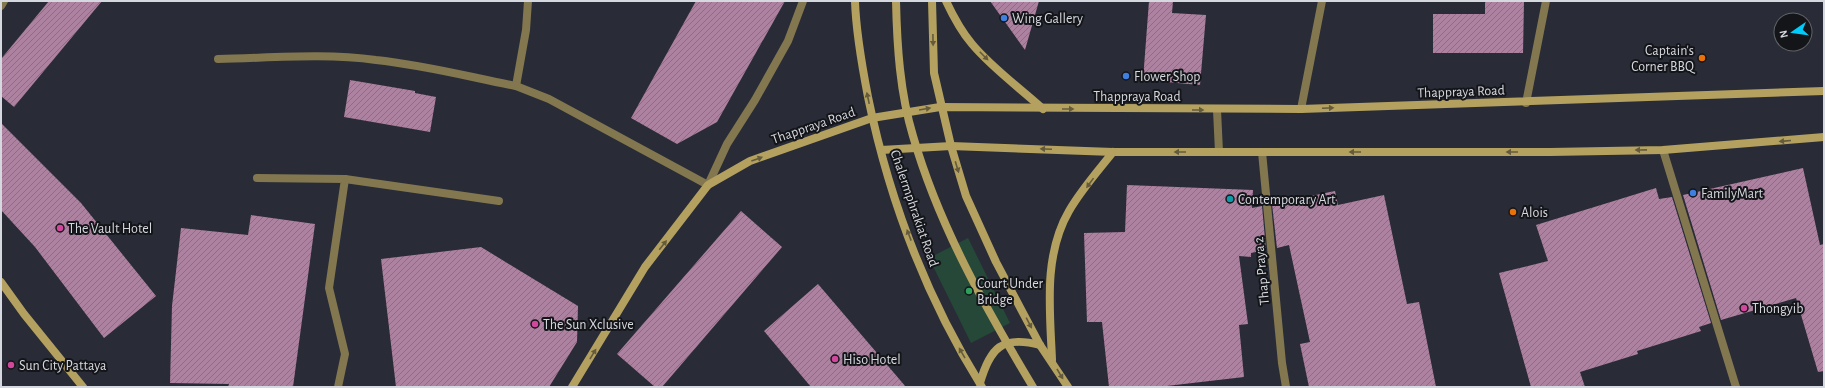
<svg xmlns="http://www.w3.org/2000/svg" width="1825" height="388" font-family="'Alegreya Sans',sans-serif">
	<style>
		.green { fill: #254838 }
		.building { fill: url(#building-hatch) }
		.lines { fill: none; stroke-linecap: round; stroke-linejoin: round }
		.service { stroke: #83774f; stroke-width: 8 }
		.minor { stroke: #83774f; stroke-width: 8 }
		.tertiary { stroke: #83774f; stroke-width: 8 }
		.secondary { stroke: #b4a15f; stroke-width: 8 }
		.secondary-bridge { stroke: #b4a15f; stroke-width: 8 }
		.oneway { fill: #645b3c }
		.shop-dot { fill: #3f7fe0; stroke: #131519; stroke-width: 1.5 }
		.food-dot { fill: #e8710a; stroke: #131519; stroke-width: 1.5 }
		.culture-dot { fill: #0f9aa8; stroke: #131519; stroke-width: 1.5 }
		.hotel-dot { fill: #d1479c; stroke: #131519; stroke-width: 1.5 }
		.leisure-dot { fill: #2e9e5b; stroke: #131519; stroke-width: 1.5 }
		.labels { text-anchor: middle; stroke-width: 4; stroke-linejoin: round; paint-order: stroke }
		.poi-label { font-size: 14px; fill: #d6d8df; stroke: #131519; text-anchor: start }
		.street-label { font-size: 14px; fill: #d6d8df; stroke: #131519 }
	</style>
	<defs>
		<pattern id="building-hatch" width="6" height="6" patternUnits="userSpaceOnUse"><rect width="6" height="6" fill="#ad81a0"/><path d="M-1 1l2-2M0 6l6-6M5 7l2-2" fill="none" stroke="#8c6e84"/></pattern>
	</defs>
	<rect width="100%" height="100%" fill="#292c37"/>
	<path class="green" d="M968 238 1010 323 971 343 929 258Z"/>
	<g class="building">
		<path d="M49 1H102L14 107 1 96V59Z"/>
		<path d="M696 1H785L717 122 677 144 631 118Z"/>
		<path d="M990 1H1039L1025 50Z"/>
		<path d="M1149 1H1173L1172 13 1206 15 1200 85 1143 80Z"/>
		<path d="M1485 1H1524L1523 53H1433V14H1485Z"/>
		<path d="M350 80 415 91V93L436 97 430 132 344 117Z"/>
		<path d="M1 123 81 203 156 296 104 338 35 247 1 210Z"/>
		<path d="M1803 168 1820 245 1824 244V371L1818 372 1796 298 1721 320 1683 195Z"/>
		<path d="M1127 185 1253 190 1252 208 1262 206 1266 250 1251 253V257L1239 256 1248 324 1239 325 1244 377 1158 387H1109L1102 322H1087L1084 233 1125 232Z"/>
		<path d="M1656 188 1659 199 1672 197 1711 323 1699 327 1701 331 1637 351 1638 354 1580 372 1585 387H1531L1499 273 1548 261 1536 225Z"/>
		<path d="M1335 191 1338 205 1384 195 1407 304 1419 302 1436 387H1309L1300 344 1310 342 1289 245 1277 248 1272 204Z"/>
		<path d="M741 211 782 247 662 387H655L617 354Z"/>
		<path d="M251 215 315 224 293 387H228L229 384 170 383 172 306 181 228 248 235Z"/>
		<path d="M481 247 578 306 577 342 549 387H396L381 259Z"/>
		<path d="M818 284 906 387H811L764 331Z"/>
	</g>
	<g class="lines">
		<g class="service">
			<path d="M1 6 4 1"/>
			<path d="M1526 103 1546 1"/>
			<path d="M1301 109 1322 1"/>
			<path d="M257 178 345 179 329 288 345 354 338 387"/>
			<path d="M345 179 499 201"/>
		</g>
		<g class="minor">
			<path d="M528 1 526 30 516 86 549 99 708 185 727 144 755 100 788 41 803 1"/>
			<path d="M218 59C271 58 324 53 376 60 424 65 470 77 516 86"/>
			<path d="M1663 150 1736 387"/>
			<path d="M1262 152 1282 363 1286 387"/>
		</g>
		<path class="tertiary" d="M1217 110 1219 152"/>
		<g class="secondary">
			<path d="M855 1C856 33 862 66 868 97 889 199 927 299 982 387"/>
			<path d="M932 1 934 73 951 146 966 196 996 262 1040 345 1068 387"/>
			<path d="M946 1C953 16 961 31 972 44 992 68 1020 88 1043 109"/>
			<path d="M881 150 951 146 1113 152H1550L1663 150 1824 137"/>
			<path d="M1 282 24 314 83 387"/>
			<path d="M1052 360C1050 310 1043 256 1069 211 1081 190 1098 171 1113 152"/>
			<path d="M980 383C990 348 1002 335 1040 345"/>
			<path d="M572 387 645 267 708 185 750 161 872 118 940 107 1301 109 1824 91"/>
		</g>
		<path class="secondary-bridge" d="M896 1C897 46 900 93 913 136 939 226 985 307 1033 387"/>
	</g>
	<defs><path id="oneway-solid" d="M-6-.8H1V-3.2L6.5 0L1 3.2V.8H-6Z"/></defs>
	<g class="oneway">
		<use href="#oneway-solid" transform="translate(933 40) rotate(89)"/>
		<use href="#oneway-solid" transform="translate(984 56) rotate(45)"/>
		<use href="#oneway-solid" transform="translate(868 98) rotate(-102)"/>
		<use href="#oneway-solid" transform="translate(1328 108) rotate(-2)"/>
		<use href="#oneway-solid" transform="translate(925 109) rotate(-10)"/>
		<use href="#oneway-solid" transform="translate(1068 109)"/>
		<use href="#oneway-solid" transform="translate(1198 110)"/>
		<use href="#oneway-solid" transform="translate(1785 141) rotate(175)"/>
		<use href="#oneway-solid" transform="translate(1046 149) rotate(-178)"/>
		<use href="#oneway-solid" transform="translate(1641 150) rotate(179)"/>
		<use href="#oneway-solid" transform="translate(1180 152) rotate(-180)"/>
		<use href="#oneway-solid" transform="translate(1355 152) rotate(-180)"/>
		<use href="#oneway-solid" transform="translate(1512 152) rotate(-180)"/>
		<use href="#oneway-solid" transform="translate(757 159) rotate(-20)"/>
		<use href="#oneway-solid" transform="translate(957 167) rotate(73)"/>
		<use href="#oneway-solid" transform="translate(1090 183) rotate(126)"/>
		<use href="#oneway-solid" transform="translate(909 235) rotate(-111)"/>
		<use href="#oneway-solid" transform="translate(663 245) rotate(-52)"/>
		<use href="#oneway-solid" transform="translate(1029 323) rotate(62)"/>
		<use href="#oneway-solid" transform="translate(962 353) rotate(-120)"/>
		<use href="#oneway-solid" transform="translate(593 354) rotate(-59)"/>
		<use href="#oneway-solid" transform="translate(1060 374) rotate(59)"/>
	</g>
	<g class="shop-dot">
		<circle cx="1004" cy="18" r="4"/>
		<circle cx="1126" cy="76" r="4"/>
		<circle cx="1693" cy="193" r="4"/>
	</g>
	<g class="food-dot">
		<circle cx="1702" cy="58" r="4"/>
		<circle cx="1513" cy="212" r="4"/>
	</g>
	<circle class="culture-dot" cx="1230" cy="199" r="4"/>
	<g class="hotel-dot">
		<circle cx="60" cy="228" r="4"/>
		<circle cx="1744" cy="308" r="4"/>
		<circle cx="535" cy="324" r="4"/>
		<circle cx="835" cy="359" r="4"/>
		<circle cx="11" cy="365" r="4"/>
	</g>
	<circle class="leisure-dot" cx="969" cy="291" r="4"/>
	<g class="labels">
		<g class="poi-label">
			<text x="1012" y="23">Wing Gallery</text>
			<text x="1694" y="55" text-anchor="end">Captain's<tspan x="1694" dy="16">Corner BBQ</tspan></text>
			<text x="1134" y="81">Flower Shop</text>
			<text x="1701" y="198">FamilyMart</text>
			<text x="1238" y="204">Contemporary Art</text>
			<text x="1521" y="217">Alois</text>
			<text x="68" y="233">The Vault Hotel</text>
			<text x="977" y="288">Court Under<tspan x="977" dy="16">Bridge</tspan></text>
			<text x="1752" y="313">Thongyib</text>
			<text x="543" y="329">The Sun Xclusive</text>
			<text x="843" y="364">Hiso Hotel</text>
			<text x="19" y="370">Sun City Pattaya</text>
		</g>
		<g class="street-label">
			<text transform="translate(1461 91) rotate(-2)" y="5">Thappraya Road</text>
			<text x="1137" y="101">Thappraya Road</text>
			<text transform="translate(813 125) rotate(-19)" y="5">Thappraya Road</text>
			<text transform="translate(915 208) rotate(71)" y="5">Chalermphrakiat Road</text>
			<text transform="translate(1261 271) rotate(-95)" y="5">Thap Praya 2</text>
		</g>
	</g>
	<rect width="1825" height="388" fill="none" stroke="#d6d8df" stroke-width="4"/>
	<g transform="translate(1793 32) rotate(257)"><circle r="19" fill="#131519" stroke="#616368"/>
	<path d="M0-3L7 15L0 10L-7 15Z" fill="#00cbf9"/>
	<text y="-6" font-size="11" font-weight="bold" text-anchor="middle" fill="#d6d8df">N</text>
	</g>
</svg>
